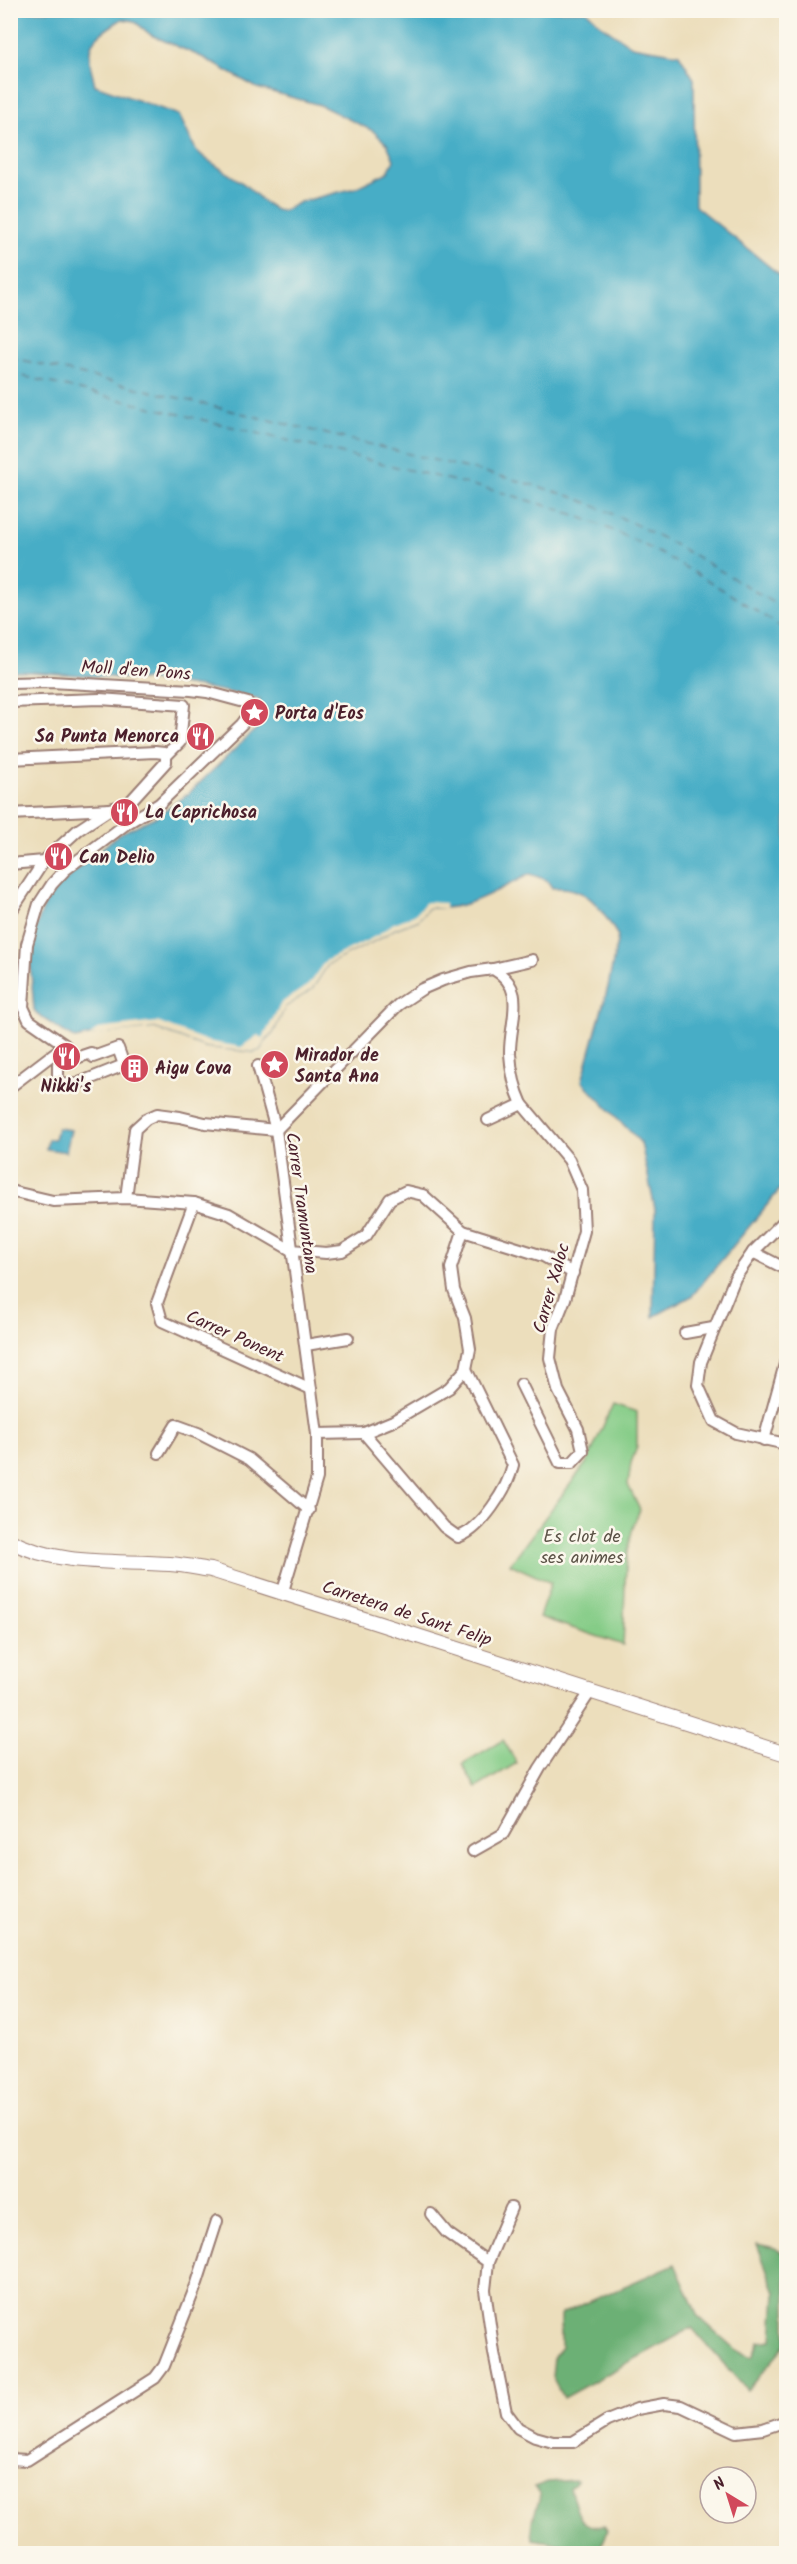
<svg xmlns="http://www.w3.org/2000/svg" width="797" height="2564" font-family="Kalam,sans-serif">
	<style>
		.green { fill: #85cc87; stroke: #687659; stroke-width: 1.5 }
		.forest { fill: #6cb074; stroke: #5b6850; stroke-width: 1.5 }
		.water { fill: #46adc6; stroke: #486678; stroke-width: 1.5; fill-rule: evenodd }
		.pier { fill: #ecdebc }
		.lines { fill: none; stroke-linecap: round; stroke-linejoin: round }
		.ferry { stroke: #485869; stroke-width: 1.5; stroke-dasharray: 8 6; stroke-linecap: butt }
		.minor-casing { stroke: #9b7e74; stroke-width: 14 }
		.major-casing { stroke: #9b7e74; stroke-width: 16 }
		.minor { stroke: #fff; stroke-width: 10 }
		.major { stroke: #fff; stroke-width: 14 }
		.labels { text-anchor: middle; stroke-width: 5; stroke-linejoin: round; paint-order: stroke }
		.street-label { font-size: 18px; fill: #4a1f2b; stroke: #fbf7ec }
		.poi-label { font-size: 18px; font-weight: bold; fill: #4a1f2b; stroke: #fbf7ec; text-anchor: start }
		.park-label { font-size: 18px; fill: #5c5347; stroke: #fbf7ec }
	</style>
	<rect width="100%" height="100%" fill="#fbf7ec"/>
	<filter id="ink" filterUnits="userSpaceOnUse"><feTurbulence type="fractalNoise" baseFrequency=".0167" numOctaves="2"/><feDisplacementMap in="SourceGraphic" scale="12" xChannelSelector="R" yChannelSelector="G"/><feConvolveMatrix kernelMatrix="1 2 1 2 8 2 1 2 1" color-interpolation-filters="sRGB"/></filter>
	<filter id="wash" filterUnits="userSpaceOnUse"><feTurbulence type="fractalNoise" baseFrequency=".008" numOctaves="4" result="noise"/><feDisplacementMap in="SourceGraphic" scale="24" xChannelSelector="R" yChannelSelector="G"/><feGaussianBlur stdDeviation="1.35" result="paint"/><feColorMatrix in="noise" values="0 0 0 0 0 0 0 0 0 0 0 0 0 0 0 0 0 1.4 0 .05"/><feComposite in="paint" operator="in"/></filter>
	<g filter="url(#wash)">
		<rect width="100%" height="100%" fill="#ecdebc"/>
		<g class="green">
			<path d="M613 1404 637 1412V1447L631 1463 628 1485 640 1510C621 1547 626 1603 623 1645L539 1617 551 1583 510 1564 587 1462Z"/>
			<path d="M503 1740 517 1763 476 1788 462 1764Z"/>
		</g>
		<g class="forest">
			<path d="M757 2244 775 2248 786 2256V2345L747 2390 692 2328 563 2398 552 2377 554 2357 561 2347V2314L675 2264 698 2316 737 2351 752 2357 759 2342 772 2340 775 2292Z"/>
			<path d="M576 2480V2483L570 2488C577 2509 577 2530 604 2526L608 2530 600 2550 532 2539C528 2520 538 2512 540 2494L534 2487 548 2482Z"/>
		</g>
		<g class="water">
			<path d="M10 11H587L601 25 632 46 679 54 694 79 695 206 786 280V1182L692 1296 653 1317 655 1209 641 1143 582 1081 608 987 618 936C601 909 589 885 552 888L547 880 530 874C498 889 464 913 429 907L418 920 394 929 380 938 328 964 312 989 285 1007 273 1033 266 1039 260 1050 254 1052 205 1047 155 1028 98 1034 75 1039 39 1016 34 1010 30 960 34 932 44 906 57 887 119 834 155 817 188 794 259 726 260 700C180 678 93 676 11 671ZM122 19 134 21 151 35 204 58 257 88 320 105 373 131 387 144 394 160 388 172 355 188 300 202 283 211 276 210 264 202 244 184 206 159 196 150 179 115 95 85C85 45 86 42 122 19Z"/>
			<path d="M57 1128 71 1130 66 1152 46 1149 48 1139H54Z"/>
		</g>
		<path class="pier" d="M426 902 445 903V909L429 907 418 920 394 929 380 938 328 964 312 989 285 1007 273 1033 266 1039 260 1050 254 1052 205 1047 155 1028 90 1036 97 1029 157 1022 207 1041 241 1047 258 1035 263 1038 281 1003 308 985 325 961 378 935 392 924 414 915Z"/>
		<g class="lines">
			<g class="ferry">
				<path d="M10 357 512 479C538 487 565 493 590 504 659 533 723 571 786 611"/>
				<path d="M10 373 508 494C532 502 558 508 582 518 655 545 721 588 786 630"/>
			</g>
		</g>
	</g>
	<g filter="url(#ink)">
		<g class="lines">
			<defs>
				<g id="minor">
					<path d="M10 683 51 682 191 690 207 692 248 703 250 713 242 724 159 804 126 824 65 870 52 884 39 904 27 944 23 1007 29 1020 65 1045 10 1087"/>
					<path d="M10 702 100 699 184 705 180 742 166 756V762L128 804 110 809 78 830 44 861 10 913"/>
					<path d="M10 759 155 752 164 753 166 756"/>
					<path d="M10 814 110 809"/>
					<path d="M10 864 44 861"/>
					<path d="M493 969 532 960"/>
					<path d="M118 1048 124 1065 74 1085 58 1082V1064L91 1053 93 1057Z"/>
					<path d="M258 1066 276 1130 317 1434V1478L283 1591"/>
					<path d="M488 1120 522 1104"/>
					<path d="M10 1191 53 1201 126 1198 194 1203 229 1214 291 1250 326 1253 342 1251 366 1236 390 1199 406 1191 423 1195 463 1231 543 1256 573 1273"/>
					<path d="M126 1198 135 1129 146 1119 157 1114 180 1117 205 1123 276 1130 398 1005 422 989 443 980 471 972 493 969C529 989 509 1021 510 1054 511 1070 515 1089 522 1104L569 1160 582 1190 584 1231 565 1299 553 1329 550 1358 558 1390 578 1429 583 1451 572 1463H560L521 1384"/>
					<path d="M194 1203 157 1303 162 1321 311 1389"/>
					<path d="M786 1219 753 1252 735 1278 701 1362 698 1385 714 1421 736 1433 786 1444"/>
					<path d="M753 1252 786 1269"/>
					<path d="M685 1333 713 1328"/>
					<path d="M306 1345 348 1338"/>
					<path d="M364 1433 444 1527 458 1537C481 1530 508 1488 513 1465L466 1369"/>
					<path d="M317 1434 364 1433 393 1421 449 1388 466 1369 470 1349 465 1318 454 1290 451 1268 463 1231"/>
					<path d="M764 1440 786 1360"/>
					<path d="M159 1453 176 1425 198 1433 249 1459 309 1510"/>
					<path d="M473 1851 503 1834 540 1768 590 1692"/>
					<path d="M431 2214 447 2233 488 2262 485 2290 494 2353 506 2412 518 2428 535 2437 553 2442H573L607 2421 637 2409 664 2404 681 2406 736 2432 763 2429 786 2421"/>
					<path d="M488 2262 511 2208"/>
					<path d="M10 2459 27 2460 155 2378 164 2366 197 2283 217 2221"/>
					<path d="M785 2554 786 2552"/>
				</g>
				<path id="major" d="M10 1541C61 1567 115 1560 170 1564 184 1565 198 1568 211 1570L786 1754"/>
			</defs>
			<use href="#minor" class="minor-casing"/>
			<use href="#major" class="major-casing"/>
			<use href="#minor" class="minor"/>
			<use href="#major" class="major"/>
		</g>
	</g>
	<defs>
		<symbol id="sight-disc" viewBox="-11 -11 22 22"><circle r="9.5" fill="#d1495b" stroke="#fbf7ec"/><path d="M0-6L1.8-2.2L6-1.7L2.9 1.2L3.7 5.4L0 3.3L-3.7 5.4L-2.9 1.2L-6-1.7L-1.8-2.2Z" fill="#fff"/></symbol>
		<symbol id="restaurant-disc" viewBox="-11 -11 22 22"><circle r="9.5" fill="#d1495b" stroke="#fbf7ec"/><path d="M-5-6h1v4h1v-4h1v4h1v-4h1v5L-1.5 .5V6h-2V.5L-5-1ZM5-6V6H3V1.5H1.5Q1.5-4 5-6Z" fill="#fff"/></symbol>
		<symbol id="building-disc" viewBox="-11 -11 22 22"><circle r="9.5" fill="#d1495b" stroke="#fbf7ec"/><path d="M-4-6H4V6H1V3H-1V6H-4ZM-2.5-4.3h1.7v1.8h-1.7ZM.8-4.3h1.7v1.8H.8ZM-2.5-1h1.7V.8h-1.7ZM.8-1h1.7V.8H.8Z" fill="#fff"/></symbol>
	</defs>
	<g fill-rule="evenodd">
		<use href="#sight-disc" x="238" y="696" width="33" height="33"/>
		<use href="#restaurant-disc" x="184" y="720" width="33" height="33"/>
		<use href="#restaurant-disc" x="108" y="796" width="33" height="33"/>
		<use href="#restaurant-disc" x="42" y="840" width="33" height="33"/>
		<use href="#restaurant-disc" x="50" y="1040" width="33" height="33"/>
		<use href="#sight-disc" x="258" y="1048" width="33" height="33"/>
		<use href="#building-disc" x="118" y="1052" width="33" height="33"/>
	</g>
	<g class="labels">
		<g class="street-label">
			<text transform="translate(136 670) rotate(4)" y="6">Moll d'en Pons</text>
			<text transform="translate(302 1203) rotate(82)" y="6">Carrer Tramuntana</text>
			<text transform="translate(551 1288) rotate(-74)" y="6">Carrer Xaloc</text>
			<text transform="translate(235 1336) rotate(24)" y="6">Carrer Ponent</text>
			<text transform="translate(407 1613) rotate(18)" y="6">Carretera de Sant Felip</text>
		</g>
		<g class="poi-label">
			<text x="275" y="719">Porta d'Eos</text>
			<text x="179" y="742" text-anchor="end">Sa Punta Menorca</text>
			<text x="145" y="818">La Caprichosa</text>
			<text x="79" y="863">Can Delio</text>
			<text x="295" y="1061">Mirador de<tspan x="295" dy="21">Santa Ana</tspan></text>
			<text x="155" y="1074">Aigu Cova</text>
			<text x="66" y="1092" text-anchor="middle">Nikki's</text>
		</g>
		<g class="park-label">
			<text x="582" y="1542">Es clot de<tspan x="582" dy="21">ses animes</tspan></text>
		</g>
	</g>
	<rect width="797" height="2564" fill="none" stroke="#fbf7ec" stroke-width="36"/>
	<g transform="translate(728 2495) rotate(322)"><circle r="28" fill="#fbf7ec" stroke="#b4a19f" stroke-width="1.5"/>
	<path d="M0-4.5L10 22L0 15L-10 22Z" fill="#d1495b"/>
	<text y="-9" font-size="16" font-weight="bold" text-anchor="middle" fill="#4a1f2b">N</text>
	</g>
</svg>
